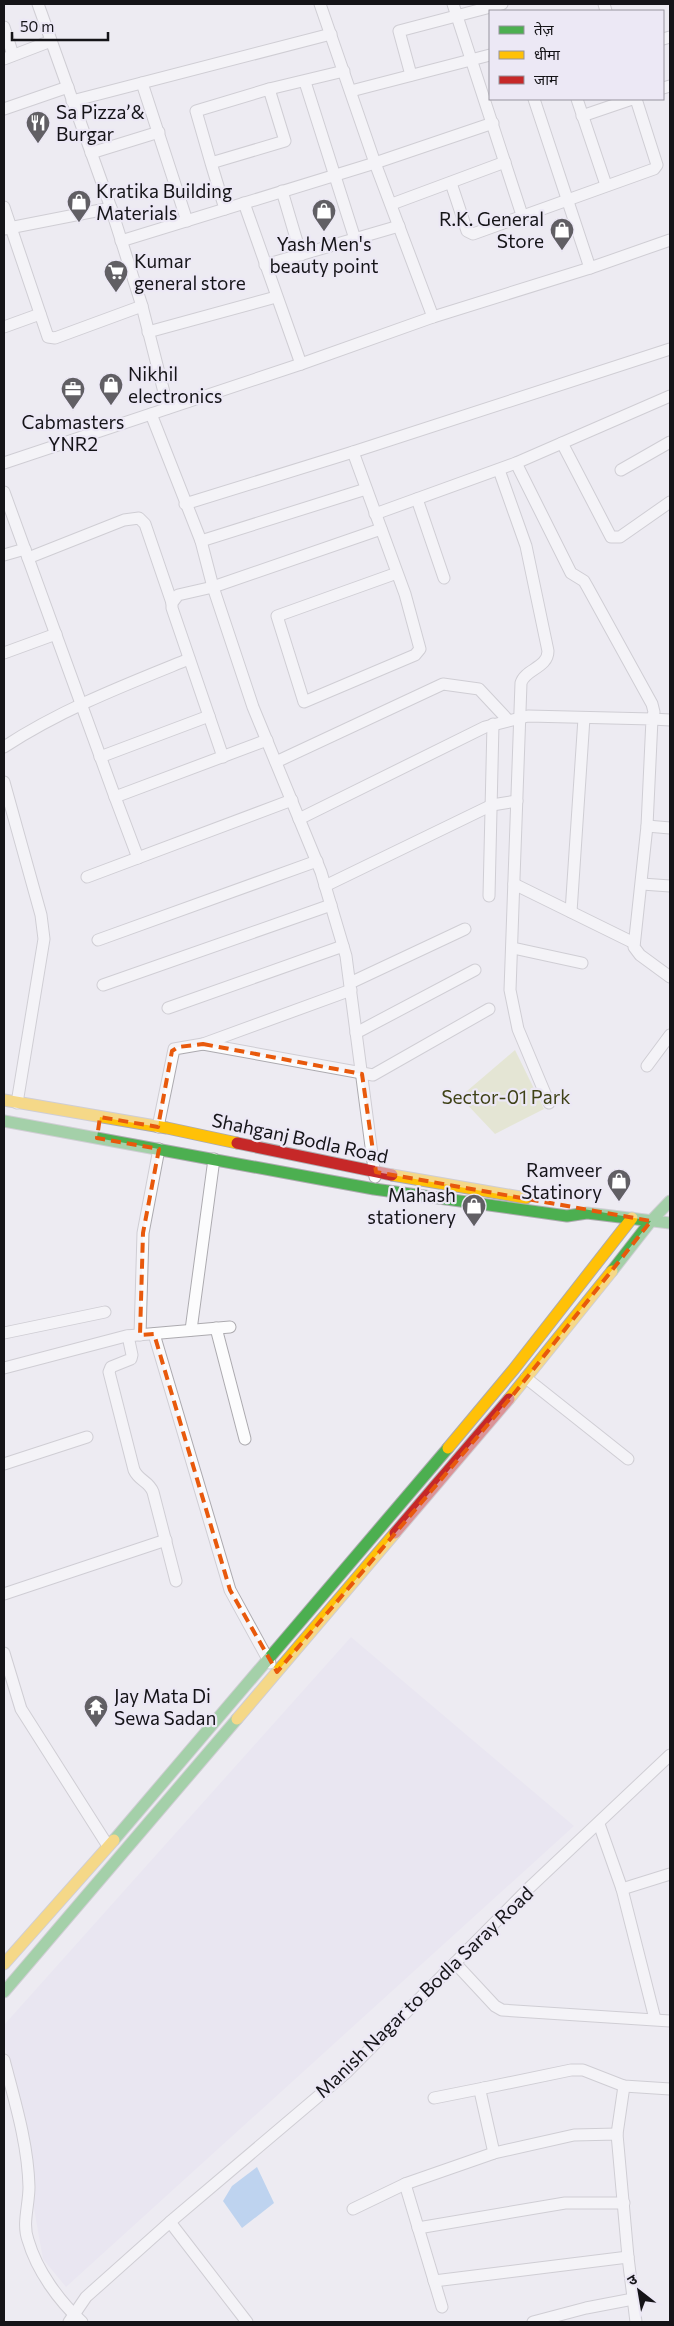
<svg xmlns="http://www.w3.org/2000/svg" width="674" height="2326" font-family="Commissioner,'Noto Sans Devanagari',sans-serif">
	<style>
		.built { fill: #e5e0ef }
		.green { fill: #dadeb0 }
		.water { fill: #85b6ea }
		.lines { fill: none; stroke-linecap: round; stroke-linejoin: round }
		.street-casing { stroke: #acaaaf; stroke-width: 13 }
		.fast-casing { stroke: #acaaaf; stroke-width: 13 }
		.slow-casing { stroke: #acaaaf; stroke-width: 13 }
		.jam-casing { stroke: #acaaaf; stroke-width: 13 }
		.street { stroke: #fcfcfd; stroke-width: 11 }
		.fast { stroke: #4caf50; stroke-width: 11 }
		.slow { stroke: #ffc107; stroke-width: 11 }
		.jam { stroke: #c62828; stroke-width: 11 }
		.marked { fill: none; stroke: #e8590c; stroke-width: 4; stroke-dasharray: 10 6; stroke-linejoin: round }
		.labels { text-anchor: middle; stroke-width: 4.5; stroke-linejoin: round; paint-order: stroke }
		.poi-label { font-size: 19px; fill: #151418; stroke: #ece8f5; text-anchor: start }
		.park-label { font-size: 19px; fill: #3f4217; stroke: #ece8f5 }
		.street-label { font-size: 19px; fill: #151418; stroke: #ece8f5 }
	</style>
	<rect width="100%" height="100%" fill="#edebf2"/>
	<path class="built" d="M351 1637 574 1826 66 2287 43 2259 4 2040V2025Z"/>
	<path class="green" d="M515 1050 544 1109 495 1134 460 1097Z"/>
	<path class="water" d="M257 2167 274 2203 242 2228 223 2201 232 2186Z"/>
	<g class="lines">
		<defs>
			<g id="street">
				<path d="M38 4 111 208"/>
				<path d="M320 4 375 163 433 317"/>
				<path d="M453 4 522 215"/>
				<path d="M604 4 606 11"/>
				<path d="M4 27 13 55"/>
				<path d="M663 39 670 37"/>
				<path d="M4 59 51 41"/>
				<path d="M411 75 399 31 502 4"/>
				<path d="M305 82 355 239"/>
				<path d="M142 83 187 221"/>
				<path d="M663 88 670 86"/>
				<path d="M269 89 344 71"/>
				<path d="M351 91 490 55"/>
				<path d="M534 99 590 268"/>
				<path d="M577 99 606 185"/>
				<path d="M72 101 331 34"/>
				<path d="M4 109 68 87"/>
				<path d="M582 116 632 99"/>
				<path d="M91 153 159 132"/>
				<path d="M211 163 196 111 269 89 285 141 211 163 225 209"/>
				<path d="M451 183 467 231 473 234 654 169 657 165 636 99"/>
				<path d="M282 191 301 255"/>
				<path d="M244 203 301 364"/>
				<path d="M392 204 505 162"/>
				<path d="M4 207 48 337 55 338 142 306"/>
				<path d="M4 229 111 208 142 306 168 408"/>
				<path d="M121 241 375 163 493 123"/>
				<path d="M265 265 399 226"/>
				<path d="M4 327 40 314"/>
				<path d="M148 332 276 297"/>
				<path d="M151 414 201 541 213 587 253 707 321 872 346 956 375 1177"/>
				<path d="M562 443 611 537H620L670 502"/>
				<path d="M353 452 405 594 420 649 415 655 304 702 277 616 397 573"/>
				<path d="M4 463 301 364 433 317 590 268 670 240"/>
				<path d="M516 463 571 573 584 581 588 588 652 704 654 712 652 719 670 720"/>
				<path d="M499 470 526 546 548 651C548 668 525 669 521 683L510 990 518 1029 549 1103"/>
				<path d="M621 470 670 442"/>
				<path d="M4 492 115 797"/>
				<path d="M417 499 444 578"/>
				<path d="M185 504 353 452 670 349"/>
				<path d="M375 514 516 463 670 396"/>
				<path d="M201 541 366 489"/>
				<path d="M4 555 25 549"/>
				<path d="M28 558 124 520 139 518 145 524 172 603"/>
				<path d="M4 653 56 634"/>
				<path d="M4 747C62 709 125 685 189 659"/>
				<path d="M100 757 209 716"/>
				<path d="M223 757 172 608V603L178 595 213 587 381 529"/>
				<path d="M276 762 443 684 479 689 508 720"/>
				<path d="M4 782 41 915 44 939 17 1103"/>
				<path d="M299 819 485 727 528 716 652 719 647 826 634 947 640 955 670 977"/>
				<path d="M647 826 670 828"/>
				<path d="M138 858 115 797 267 740"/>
				<path d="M87 877 292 800"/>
				<path d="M514 884 634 943"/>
				<path d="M642 884 670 886"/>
				<path d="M325 886 492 805 517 801"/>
				<path d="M489 896 493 724"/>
				<path d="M571 912 584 718"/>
				<path d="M98 940 317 861"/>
				<path d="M513 948 582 963"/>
				<path d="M350 983 465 929"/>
				<path d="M103 985 331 905"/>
				<path d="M168 1008 343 946"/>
				<path d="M356 1033 475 970"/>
				<path d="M203 1044 373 1075 489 1009"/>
				<path d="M647 1066 670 1035"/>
				<path d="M158 1127 174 1049 203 1044 351 990"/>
				<path d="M216 1328 245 1439"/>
				<path d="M191 1330 214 1159"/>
				<path d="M4 1333 105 1312"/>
				<path d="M154 1334 230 1590 270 1663"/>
				<path d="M140 1335 143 1233 159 1149"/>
				<path d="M128 1336 132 1355 131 1359 111 1367 109 1372 134 1470C139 1481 149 1481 153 1492L176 1581"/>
				<path d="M4 1368 126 1336 230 1327"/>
				<path d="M526 1378 628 1459"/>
				<path d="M4 1464 87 1437"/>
				<path d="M4 1594 166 1540"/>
				<path d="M4 1653 21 1709 108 1846"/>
				<path d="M599 1824 622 1889 655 2019"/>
				<path d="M622 1889 670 1874"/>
				<path d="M455 1963 495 2006 502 2010 670 2021"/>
				<path d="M4 2060C15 2102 28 2144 29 2187 29 2205 22 2224 28 2240 37 2271 59 2301 82 2322"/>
				<path d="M434 2098 484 2088"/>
				<path d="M617 2134 624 2086"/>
				<path d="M494 2153 480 2091 484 2088 571 2070H583L624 2086 670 2089"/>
				<path d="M405 2184 442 2307"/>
				<path d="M353 2209 405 2184 494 2153 574 2135 617 2134 628 2257 636 2322"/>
				<path d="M170 2222 347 2072 528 1889 670 1755"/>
				<path d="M418 2228 565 2203H624"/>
				<path d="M434 2281 628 2257"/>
				<path d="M69 2322 86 2297 170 2222 247 2322"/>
				<path d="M533 2322 586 2308 633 2299"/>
			</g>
			<g id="fast">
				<path d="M4 1121 374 1189 567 1216 587 1213 670 1223"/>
				<path d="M612 1271 651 1221 670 1201"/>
				<path d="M114 1840 448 1448"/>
				<path d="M4 1992 237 1719"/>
			</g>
			<g id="slow">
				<path d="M4 1100 167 1128 237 1143"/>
				<path d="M392 1175 526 1198"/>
				<path d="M509 1399 612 1271"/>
				<path d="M448 1448 514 1369 632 1218"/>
				<path d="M237 1719 395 1533"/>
				<path d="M4 1964 114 1840"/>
			</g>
			<g id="jam">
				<path d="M237 1143 392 1175"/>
				<path d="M395 1533 509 1399"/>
			</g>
		</defs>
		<use href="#street" class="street-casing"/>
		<use href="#fast" class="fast-casing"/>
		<use href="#slow" class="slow-casing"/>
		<use href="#jam" class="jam-casing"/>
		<use href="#street" class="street"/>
		<use href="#fast" class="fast"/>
		<use href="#slow" class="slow"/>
		<use href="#jam" class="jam"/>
	</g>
	<path d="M0 0H674V2326H0ZM203 1044 362 1074 376 1172 651 1221 513 1395 277 1672 230 1590 154 1334 140 1335 143 1233 159 1149 97 1138 100 1117 158 1127 172 1051 178 1047Z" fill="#edebf2" fill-opacity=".55" fill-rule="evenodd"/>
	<path class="marked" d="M203 1044 362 1074 376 1172 651 1221 513 1395 277 1672 230 1590 154 1334 140 1335 143 1233 159 1149 97 1138 100 1117 158 1127 172 1051 178 1047Z"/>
	<defs>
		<symbol id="restaurant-pin" viewBox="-11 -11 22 30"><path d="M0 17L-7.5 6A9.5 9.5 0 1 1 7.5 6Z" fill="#615f64" stroke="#ece8f5"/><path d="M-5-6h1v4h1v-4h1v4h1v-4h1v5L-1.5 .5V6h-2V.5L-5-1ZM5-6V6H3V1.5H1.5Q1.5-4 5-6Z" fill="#fff"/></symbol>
		<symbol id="shop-pin" viewBox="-11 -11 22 30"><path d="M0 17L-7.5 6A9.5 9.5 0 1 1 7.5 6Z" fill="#615f64" stroke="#ece8f5"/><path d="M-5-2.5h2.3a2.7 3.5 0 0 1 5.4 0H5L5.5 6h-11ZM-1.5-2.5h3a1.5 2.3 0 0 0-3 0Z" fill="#fff"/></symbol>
		<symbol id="supermarket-pin" viewBox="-11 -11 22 30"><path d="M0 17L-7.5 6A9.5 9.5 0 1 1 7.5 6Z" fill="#615f64" stroke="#ece8f5"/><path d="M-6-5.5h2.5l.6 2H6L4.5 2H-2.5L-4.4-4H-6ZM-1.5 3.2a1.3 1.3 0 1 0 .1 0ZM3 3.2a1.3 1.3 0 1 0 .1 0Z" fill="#fff"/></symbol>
		<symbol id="office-pin" viewBox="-11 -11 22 30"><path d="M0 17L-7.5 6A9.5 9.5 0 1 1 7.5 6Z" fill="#615f64" stroke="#ece8f5"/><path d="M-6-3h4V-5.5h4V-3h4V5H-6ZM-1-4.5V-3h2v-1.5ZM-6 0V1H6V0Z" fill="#fff"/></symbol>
		<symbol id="temple-pin" viewBox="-11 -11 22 30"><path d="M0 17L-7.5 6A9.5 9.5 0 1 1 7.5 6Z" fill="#615f64" stroke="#ece8f5"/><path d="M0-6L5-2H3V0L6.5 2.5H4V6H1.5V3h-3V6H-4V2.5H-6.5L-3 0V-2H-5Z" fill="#fff"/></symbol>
	</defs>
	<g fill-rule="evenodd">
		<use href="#restaurant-pin" x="24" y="109" width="28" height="38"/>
		<use href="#shop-pin" x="65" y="188" width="28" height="38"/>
		<use href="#shop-pin" x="310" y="197" width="28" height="38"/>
		<use href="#shop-pin" x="548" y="216" width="28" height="38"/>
		<use href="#supermarket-pin" x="102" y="258" width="28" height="38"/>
		<use href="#shop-pin" x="97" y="371" width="28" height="38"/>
		<use href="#office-pin" x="59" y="375" width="28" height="38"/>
		<use href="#shop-pin" x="605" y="1167" width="28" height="38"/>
		<use href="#shop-pin" x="460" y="1192" width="28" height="38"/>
		<use href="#temple-pin" x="82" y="1693" width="28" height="38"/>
	</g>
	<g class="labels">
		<g class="poi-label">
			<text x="56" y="119">Sa Pizza’&amp;<tspan x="56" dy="22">Burgar</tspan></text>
			<text x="96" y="198">Kratika Building<tspan x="96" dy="22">Materials</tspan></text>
			<text x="544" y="226" text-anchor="end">R.K. General<tspan x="544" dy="22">Store</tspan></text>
			<text x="324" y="251" text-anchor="middle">Yash Men's<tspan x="324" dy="22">beauty point</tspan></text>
			<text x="134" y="268">Kumar<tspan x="134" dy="22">general store</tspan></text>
			<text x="128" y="381">Nikhil<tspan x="128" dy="22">electronics</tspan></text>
			<text x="73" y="429" text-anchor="middle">Cabmasters<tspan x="73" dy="22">YNR2</tspan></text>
			<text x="602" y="1177" text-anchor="end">Ramveer<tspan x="602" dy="22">Statinory</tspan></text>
			<text x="456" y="1202" text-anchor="end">Mahash<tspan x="456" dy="22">stationery</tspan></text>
			<text x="114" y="1703">Jay Mata Di<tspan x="114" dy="22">Sewa Sadan</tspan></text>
		</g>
		<g class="park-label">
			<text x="506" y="1104">Sector-01 Park</text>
		</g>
		<g class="street-label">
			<text transform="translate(300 1138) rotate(12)" y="7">Shahganj Bodla Road</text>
			<text transform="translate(424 1992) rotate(-44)" y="7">Manish Nagar to Bodla Saray Road</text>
		</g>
	</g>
	<rect width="674" height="2326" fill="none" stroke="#151418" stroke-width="10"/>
	<rect x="489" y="10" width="175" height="90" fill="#ece8f5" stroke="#96939d"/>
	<rect x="499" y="26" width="25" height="8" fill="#4caf50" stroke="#96939d"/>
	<text x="534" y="35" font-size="15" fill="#151418">तेज़</text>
	<rect x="499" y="51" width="25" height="8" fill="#ffc107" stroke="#96939d"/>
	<text x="534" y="60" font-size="15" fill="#151418">धीमा</text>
	<rect x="499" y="76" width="25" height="8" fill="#c62828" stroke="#96939d"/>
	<text x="534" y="85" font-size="15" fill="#151418">जाम</text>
	<g transform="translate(639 2291) rotate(329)" stroke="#ece8f5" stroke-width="4" paint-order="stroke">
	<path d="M0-4L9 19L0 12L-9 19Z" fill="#151418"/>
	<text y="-8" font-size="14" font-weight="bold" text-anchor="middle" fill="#151418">उ</text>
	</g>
	<path d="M12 32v8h96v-8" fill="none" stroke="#151418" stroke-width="2.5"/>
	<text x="20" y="32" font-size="15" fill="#151418" stroke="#ece8f5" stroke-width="4" paint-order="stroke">50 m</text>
</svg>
